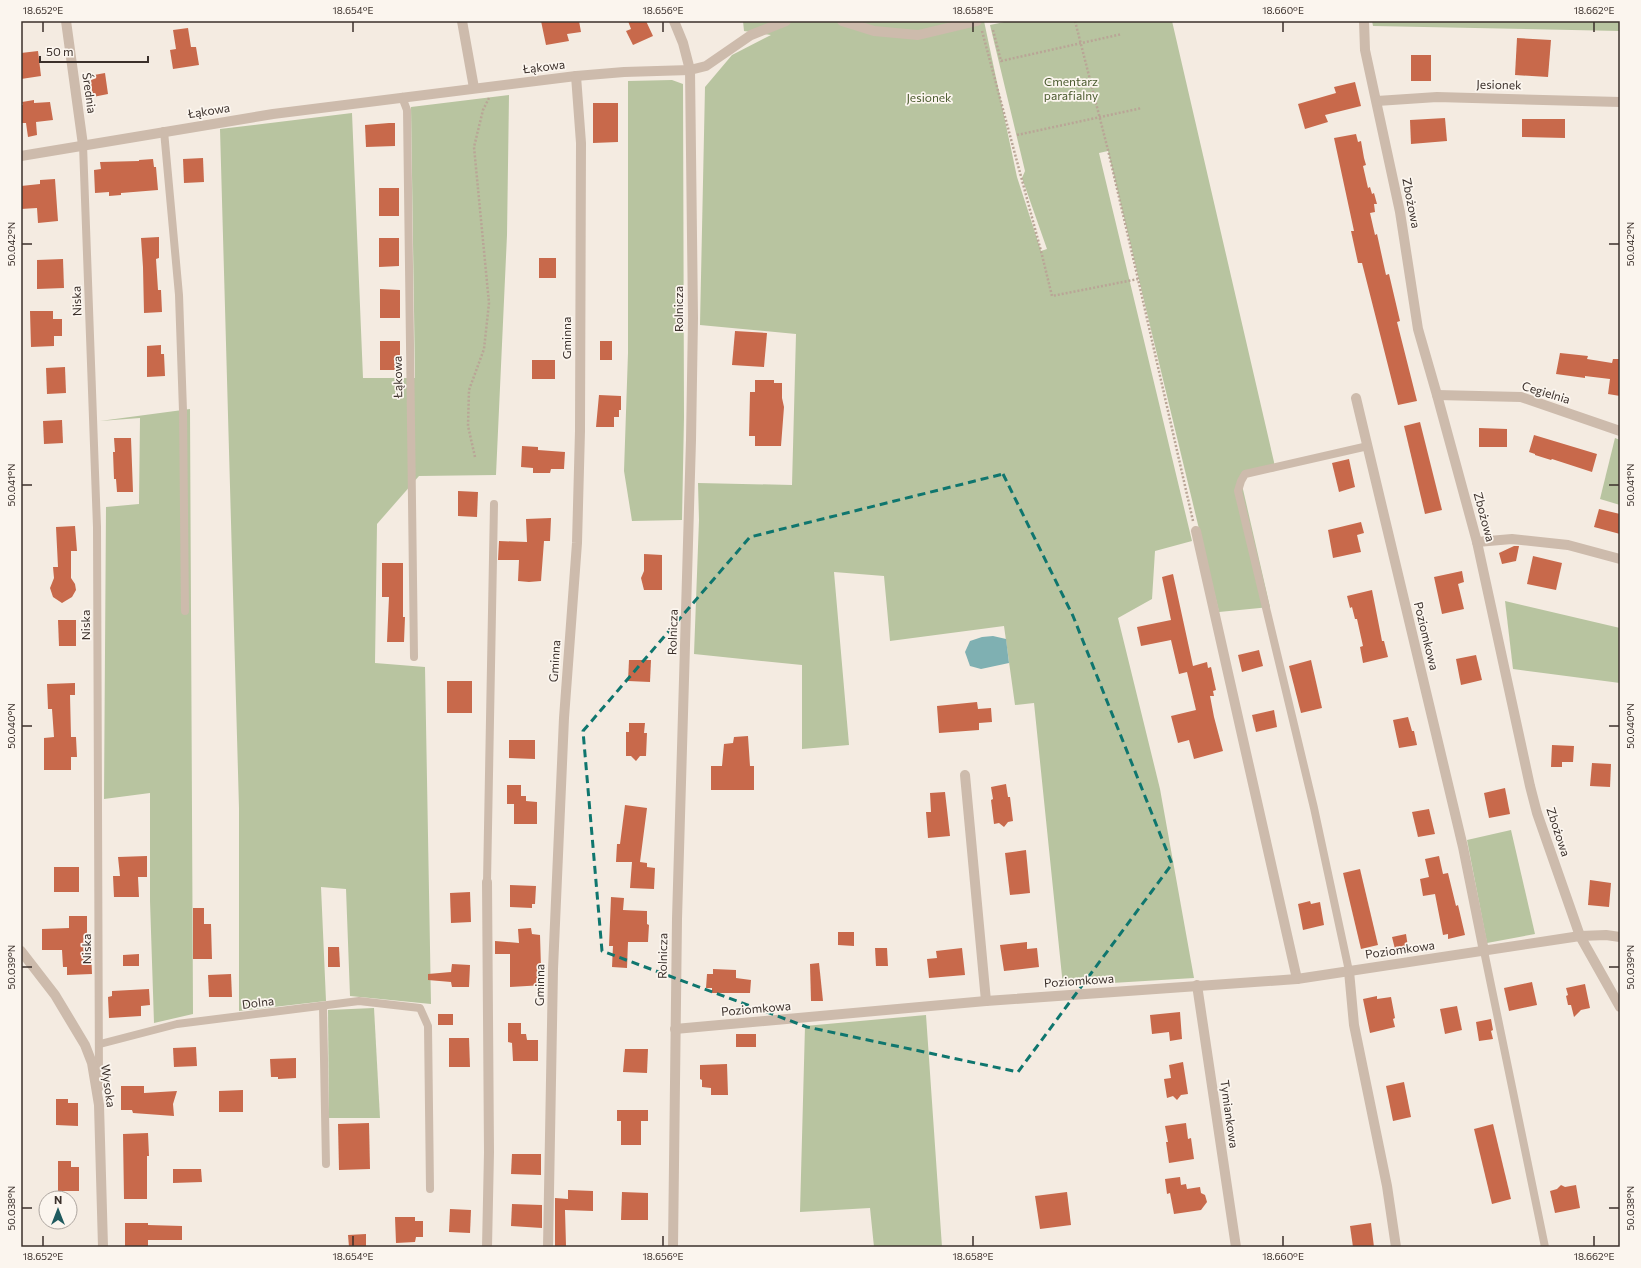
<svg xmlns="http://www.w3.org/2000/svg" width="1641" height="1268" font-family="Commissioner,sans-serif">
	<style>
		.green { fill: #b8c4a0 }
		.water { fill: #7fb0b2 }
		.building { fill: #c8694b }
		.lines { fill: none; stroke-linecap: round; stroke-linejoin: round }
		.path { stroke: #b9a596; stroke-width: 2.5; stroke-dasharray: 2 2; stroke-linecap: butt }
		.service { stroke: #cdbbac; stroke-width: 8 }
		.minor { stroke: #cdbbac; stroke-width: 10 }
		.tertiary { stroke: #cdbbac; stroke-width: 10 }
		.marked { fill: none; stroke: #0f766e; stroke-width: 3; stroke-dasharray: 8 5; stroke-linejoin: round }
		.ticks { fill: none; stroke: #3b302b; stroke-width: 1.5 }
		.labels { text-anchor: middle; stroke-width: 3.5; stroke-linejoin: round; paint-order: stroke }
		.street-label { font-size: 12px; fill: #3b302b; stroke: #fbf5ee }
		.park-label { font-size: 12px; fill: #4a5a2e; stroke: #fbf5ee }
		.neatline { fill: none; stroke: #3b302b; stroke-width: 1.5 }
		.ticks-label { font-size: 10px; text-anchor: middle; fill: #3b302b }
	</style>
	<rect width="100%" height="100%" fill="#f4ebe1"/>
	<g class="green">
		<path d="M743 21H984L1017 177 1041 251 1047 249 1022 178 1025 171 990 25 1009 21H1172L1274 462 1275 471 1247 475 1242 485 1270 607 1219 612 1108 151 1099 153 1192 541 1155 551 1152 599 1118 618 1160 789 1194 978 1063 986 1034 703 1015 705 1004 626 890 641 884 576 834 572 849 745 802 749V665L694 654 699 520 698 483 792 485 796 334 700 325 705 87 732 55 771 35 744 31Z"/>
		<path d="M1372 21H1620V31L1373 26Z"/>
		<path d="M672 80 683 84 684 417 682 520 632 521 624 471 628 353V81Z"/>
		<path d="M509 95 507 235 496 475 419 476 377 524 375 663 425 667 431 1004 350 996 346 889 321 887 326 1001 239 1011V808L220 129 352 113 363 378H415L411 107Z"/>
		<path d="M190 409 193 1014 154 1023 150 901V793L104 799 106 507 139 504 140 418 100 421Z"/>
		<path d="M1615 438 1620 440V505L1600 499Z"/>
		<path d="M1505 601 1620 628V683L1513 669Z"/>
		<path d="M1511 830 1535 934 1487 943 1467 840Z"/>
		<path d="M374 1008 380 1118H329L328 1010Z"/>
		<path d="M926 1015 942 1247H874L870 1208 800 1212 805 1026Z"/>
	</g>
	<path class="water" d="M993 636 1006 639 1009 663 981 669 970 666 965 652 970 641 982 637Z"/>
	<g class="building">
		<path d="M541 21H579L581 32 567 34 569 41 546 45Z"/>
		<path d="M628 21H646L653 36 633 45 626 31 631 29Z"/>
		<path d="M188 28 191 47H196L199 65 173 69 170 50 176 49 173 30Z"/>
		<path d="M1517 38 1551 40 1548 77 1515 75Z"/>
		<path d="M38 51 41 76 21 79V53Z"/>
		<rect x="1411" y="55" width="20" height="26"/>
		<path d="M105 73 108 94 93 97 90 80 94 79V75Z"/>
		<path d="M1355 82 1361 106 1325 115 1328 122 1305 129 1298 104 1336 93 1334 87Z"/>
		<path d="M34 100V103L50 102 53 120 36 122 37 135 28 137 26 123H21V105H23L22 102Z"/>
		<path d="M593 103H618V142L593 143Z"/>
		<path d="M1445 118 1447 141 1411 144 1410 120Z"/>
		<path d="M1522 119H1565V138L1522 137Z"/>
		<path d="M389 123H395V146L366 147 365 125Z"/>
		<path d="M1356 134 1358 142 1361 141 1364 158 1366 165 1363 166 1368 188 1370 187 1372 194 1374 193 1377 204H1374L1375 212 1370 213 1375 235 1377 234 1386 275 1389 274 1400 321 1397 322 1417 401 1398 405 1362 263H1358L1351 231H1354L1334 138Z"/>
		<path d="M203 158 204 182 184 183 183 159Z"/>
		<path d="M153 159 154 167H156L158 190 121 193V195L109 196V192L95 193 94 170 101 169 100 162 139 161V160Z"/>
		<path d="M55 179 58 221 38 223 37 208 21 209V186L40 184V180Z"/>
		<rect x="379" y="188" width="20" height="28"/>
		<path d="M159 237V258L156 259 158 290H161L162 312 144 313 143 267 141 238Z"/>
		<path d="M379 238H399V266L379 267Z"/>
		<rect x="539" y="258" width="17" height="20"/>
		<path d="M63 259 64 288 37 289V260Z"/>
		<path d="M380 289 400 290V318H380Z"/>
		<path d="M30 311H53V319H62V336H54V346L31 347Z"/>
		<path d="M735 331 767 333 764 367 732 365Z"/>
		<rect x="380" y="341" width="20" height="29"/>
		<rect x="600" y="341" width="12" height="19"/>
		<path d="M161 345V354H164L165 376 147 377V346Z"/>
		<path d="M1560 353 1588 356 1587 359 1612 363 1613 359H1620V396L1608 394 1610 379 1585 376V378L1556 374Z"/>
		<rect x="532" y="360" width="23" height="19"/>
		<path d="M65 367 66 393 47 394 46 368Z"/>
		<path d="M755 380H774V383H782V398L784 407 781 446H755V436H749L750 392H755Z"/>
		<path d="M599 395 621 396V410H619V417H614V427H596Z"/>
		<path d="M62 420 63 443 44 444 43 421Z"/>
		<path d="M1420 422 1442 510 1425 514 1404 426Z"/>
		<path d="M1479 428 1507 429V447H1479Z"/>
		<path d="M1534 435 1597 454 1592 472 1552 459 1551 460 1535 455V454L1529 452Z"/>
		<path d="M114 438H131L133 492H117L116 479H114L113 452H115Z"/>
		<path d="M522 446 538 447V450L565 452 564 469H551L550 473H533V468L521 467Z"/>
		<path d="M1349 459 1355 487 1339 492 1332 463Z"/>
		<path d="M458 491 478 492 477 517 458 516Z"/>
		<path d="M1599 509 1620 514V534L1594 527Z"/>
		<path d="M551 518 550 541H544L541 581 529 582 518 581 519 560H498L499 541 527 542 526 519Z"/>
		<path d="M1361 522 1364 533 1357 535 1361 552 1333 558 1328 530Z"/>
		<path d="M75 526 77 551H71V578L75 584 76 590 72 597 62 603 53 597 50 588 54 578 53 567H58L56 527Z"/>
		<path d="M1514 546H1519L1516 561 1502 564 1499 553Z"/>
		<path d="M644 554 662 555V590H644L641 578 644 571Z"/>
		<path d="M1533 556 1562 563 1556 590 1527 584Z"/>
		<path d="M382 563H403V617H405L404 642H387L389 597H382Z"/>
		<path d="M1462 571 1464 582 1458 584 1464 609 1442 614 1434 577Z"/>
		<path d="M1173 574 1193 666 1207 662 1208 668 1211 667 1216 690 1213 691 1214 696H1210L1214 717 1223 751 1194 759 1189 740 1178 743 1171 716 1196 710 1187 672 1179 674 1171 640 1141 646 1137 627 1171 620 1162 577Z"/>
		<path d="M1372 590 1382 641H1384L1388 657 1363 663 1360 647 1363 646 1357 619H1355L1352 607 1350 608 1347 596Z"/>
		<path d="M58 620H76V646H59Z"/>
		<path d="M1259 650 1263 666 1242 672 1238 655Z"/>
		<path d="M1476 655 1482 680 1461 685 1456 659Z"/>
		<path d="M629 660H651L650 682 628 681Z"/>
		<path d="M1311 660 1322 708 1301 713 1289 666Z"/>
		<rect x="447" y="681" width="25" height="32"/>
		<path d="M75 683V695H70L71 737H76L77 757H71V770H44V738L54 737 52 709H48L47 684Z"/>
		<path d="M977 702 978 709 991 708 992 722 979 723V730L939 733 937 706Z"/>
		<path d="M1274 710 1277 727 1256 732 1252 715Z"/>
		<path d="M1408 717 1412 731H1414L1417 745 1399 748 1393 720Z"/>
		<path d="M629 723H645L644 733H647L646 756H640L636 761 631 756H626V732H629Z"/>
		<path d="M748 736 750 766H754V790H711V766H722L724 744 733 743 734 737Z"/>
		<path d="M509 740H535V759L509 758Z"/>
		<path d="M1552 745 1574 746 1573 762H1562V767H1551Z"/>
		<path d="M1592 763 1611 764 1610 787 1590 786Z"/>
		<path d="M1006 784 1008 797H1010L1013 821 1008 822 1004 827 999 823 994 824 991 800 993 799 991 787Z"/>
		<path d="M507 785H521V796H526V801L537 802V824H514V804H507Z"/>
		<path d="M1505 788 1510 814 1489 818 1484 793Z"/>
		<path d="M945 792 950 836 928 838 926 812H931L930 793Z"/>
		<path d="M625 805 647 808 640 862 647 863V867L655 868 654 889 630 888 632 862H616L617 844H620Z"/>
		<path d="M1429 809 1435 834 1418 837 1412 812Z"/>
		<path d="M1026 850 1030 893 1010 895 1005 853Z"/>
		<path d="M147 856V877H138L139 897H114L113 876H120L118 857Z"/>
		<path d="M1439 856 1443 874 1448 873 1456 906 1458 905 1465 935 1448 939V934L1443 935 1435 894 1423 896 1420 879 1429 877 1425 859Z"/>
		<rect x="54" y="867" width="25" height="25"/>
		<path d="M1360 869 1378 945 1361 949 1343 873Z"/>
		<path d="M1590 880 1611 883 1609 907 1588 905Z"/>
		<path d="M510 885 536 886 535 904H532V908L510 907Z"/>
		<path d="M470 892 471 922 451 923 450 893Z"/>
		<path d="M611 897 624 898 623 910 647 911V924L649 925 648 942H628L627 968 612 967 613 946H609Z"/>
		<path d="M1310 901 1311 904 1320 902 1324 925 1303 930 1298 904Z"/>
		<path d="M193 908H204V924H211L212 959H193Z"/>
		<path d="M69 916H87V950H91L92 974 67 975V967H63L62 950H42V929L69 928Z"/>
		<path d="M531 928 532 934 540 935 541 968H543L544 985 510 987V954H495V941L519 943 518 929Z"/>
		<path d="M838 932H854V946L838 945Z"/>
		<path d="M1406 934 1408 947 1395 949 1392 937Z"/>
		<path d="M1027 942V949L1037 948 1039 967 1004 971 1000 945Z"/>
		<path d="M328 947H339L340 967H328Z"/>
		<path d="M875 948H887L888 966H876Z"/>
		<path d="M962 948 965 975 929 978 927 959 937 958 936 951Z"/>
		<path d="M139 954V966H123V955Z"/>
		<path d="M819 963 823 1001H811L810 964Z"/>
		<path d="M452 964 470 965 469 987H452L451 982 428 980V974L451 972Z"/>
		<path d="M713 969 736 970V978L751 980 750 993H712V988H706L707 974H713Z"/>
		<path d="M231 974 232 997H209L208 975Z"/>
		<path d="M1532 982 1537 1005 1509 1011 1504 988Z"/>
		<path d="M1585 984 1590 1008 1581 1010 1574 1017 1571 1005H1568L1566 996 1568 995 1566 988Z"/>
		<path d="M149 989 150 1005 141 1006V1016L109 1018 108 997 112 996V991Z"/>
		<path d="M1377 996V999L1391 997 1395 1018 1393 1019 1395 1027 1370 1033 1363 999Z"/>
		<path d="M1457 1006 1462 1030 1445 1034 1440 1009Z"/>
		<path d="M1180 1012 1182 1039 1170 1041 1169 1032 1152 1034 1150 1015Z"/>
		<rect x="438" y="1014" width="15" height="11"/>
		<path d="M1491 1019 1493 1030 1491 1031 1493 1039 1479 1041 1476 1022Z"/>
		<path d="M508 1023H521V1034H526L527 1040H538V1061H513L512 1043 508 1042Z"/>
		<rect x="736" y="1034" width="20" height="13"/>
		<path d="M449 1038H469L470 1067H449Z"/>
		<path d="M196 1047 197 1066 174 1067 173 1048Z"/>
		<path d="M625 1049H648L647 1073 623 1072Z"/>
		<path d="M296 1058V1078L278 1079V1077H271L270 1059Z"/>
		<path d="M1183 1062 1188 1094 1181 1095 1177 1100 1173 1096 1167 1098 1164 1079 1171 1078 1169 1065Z"/>
		<path d="M727 1064 728 1095H711V1088L702 1087V1080L700 1079V1065Z"/>
		<path d="M1404 1082 1411 1117 1393 1121 1386 1086Z"/>
		<path d="M121 1086H144V1093L177 1091 173 1104 174 1116 133 1113 132 1110H121Z"/>
		<path d="M243 1090V1112H219V1091Z"/>
		<path d="M56 1099H68V1103H78V1126L56 1125Z"/>
		<path d="M617 1110H648V1121H641V1145H621V1121H617Z"/>
		<path d="M369 1123 370 1169 339 1170 338 1124Z"/>
		<path d="M1186 1123 1188 1139 1191 1138 1194 1159 1169 1163 1166 1142H1168L1165 1126Z"/>
		<path d="M1493 1124 1511 1199 1492 1204 1474 1129Z"/>
		<path d="M148 1133 149 1156H147V1199H124L123 1134Z"/>
		<path d="M512 1154H541V1175L511 1174Z"/>
		<path d="M58 1161H71V1167H79V1191H58Z"/>
		<path d="M173 1169H201L202 1182 173 1183Z"/>
		<path d="M1180 1177 1181 1185 1186 1184 1187 1189 1200 1187 1201 1193 1205 1195 1207 1202 1201 1210 1174 1214 1170 1193 1167 1194 1165 1179Z"/>
		<path d="M1561 1185 1565 1187 1576 1185 1580 1208 1555 1213 1550 1191 1557 1189Z"/>
		<path d="M568 1190 593 1191V1211L565 1210 566 1246H555V1198L568 1199Z"/>
		<path d="M622 1192 648 1193V1220H621Z"/>
		<path d="M1067 1192 1071 1225 1040 1229 1035 1196Z"/>
		<path d="M512 1204 542 1205V1228L511 1226Z"/>
		<path d="M450 1209 471 1210 470 1233 449 1232Z"/>
		<path d="M395 1217H415V1221H423V1237H416L415 1242 396 1243Z"/>
		<path d="M125 1223H148V1225L182 1226V1240H148V1247H125Z"/>
		<path d="M1371 1223 1374 1247H1353L1350 1226Z"/>
		<path d="M366 1234V1247H349L348 1235Z"/>
	</g>
	<g class="lines">
		<g class="path">
			<path d="M1075 21 1108 150 1138 279"/>
			<path d="M993 30 1001 61 1122 34"/>
			<path d="M982 31 1041 251 1052 296 1138 279 1193 521"/>
			<path d="M1017 135 1142 108"/>
			<path d="M475 457 468 426 469 390 484 349 489 303 474 147 483 110 489 98"/>
		</g>
		<g class="service">
			<path d="M402 97 407 110 414 657"/>
			<path d="M164 131 179 295 183 411 185 611"/>
			<path d="M83 145 97 527 99 1088"/>
			<path d="M487 882 494 504"/>
			<path d="M1484 951 1545 1247"/>
			<path d="M1349 971 1314 808 1238 491 1241 481 1245 474 1368 446"/>
			<path d="M323 1006 326 1164"/>
			<path d="M100 1044 177 1024 359 1001 420 1008 428 1026 430 1189"/>
		</g>
		<g class="minor">
			<path d="M66 21 83 145"/>
			<path d="M462 21 474 88"/>
			<path d="M842 21 874 31 918 35 977 21"/>
			<path d="M1364 21 1365 50 1400 212 1418 329 1437 395 1477 542 1530 786 1537 813 1580 936 1620 1007"/>
			<path d="M1377 101 1437 97 1620 102"/>
			<path d="M21 156 273 114 576 76 624 72 690 70 706 66 751 35 786 21"/>
			<path d="M1437 395 1521 397 1620 431"/>
			<path d="M1356 398 1463 847 1484 951"/>
			<path d="M1196 531 1297 979"/>
			<path d="M1477 542 1512 539 1568 545 1620 559"/>
			<path d="M965 775 986 1001"/>
			<path d="M487 882 489 1152 487 1247"/>
			<path d="M21 951 55 995 85 1045 92 1063 99 1105 103 1247"/>
			<path d="M1349 971 1354 1025 1387 1186 1396 1247"/>
			<path d="M1197 985 1236 1247"/>
			<path d="M675 1029 986 1001 1297 979 1580 936 1606 935 1620 937"/>
			<path d="M548 1247 553 969 564 718 577 543 580 431 581 143 576 76"/>
		</g>
		<path class="tertiary" d="M673 1247 677 919 691 440 693 318 690 70 683 43 674 21"/>
	</g>
	<path class="marked" d="M1003 474 1073 616 1172 864 1018 1072 807 1027 602 951 583 731 750 537Z"/>
	<path class="ticks" d="M43 22V32M353 22V32M663 22V32M973 22V32M1283 22V32M1594 22V32M22 244H32M1609 244H1619M22 485H32M1609 485H1619M22 726H32M1609 726H1619M22 967H32M1609 967H1619M22 1208H32M1609 1208H1619M43 1236V1246M353 1236V1246M663 1236V1246M973 1236V1246M1283 1236V1246M1594 1236V1246"/>
	<g class="labels">
		<g class="street-label">
			<text transform="translate(544 67) rotate(-7)" y="4">Łąkowa</text>
			<text transform="translate(1499 85) rotate(1)" y="4">Jesionek</text>
			<text transform="translate(89 93) rotate(82)" y="4">Średnia</text>
			<text transform="translate(209 111) rotate(-9)" y="4">Łąkowa</text>
			<text transform="translate(1411 203) rotate(79)" y="4">Zbożowa</text>
			<text transform="translate(77 301) rotate(-92)" y="4">Niska</text>
			<text transform="translate(679 309) rotate(-90)" y="4">Rolnicza</text>
			<text transform="translate(567 338) rotate(-90)" y="4">Gminna</text>
			<text transform="translate(398 377) rotate(-91)" y="4">Łąkowa</text>
			<text transform="translate(1546 393) rotate(17)" y="4">Cegielnia</text>
			<text transform="translate(1484 517) rotate(75)" y="4">Zbożowa</text>
			<text transform="translate(86 625) rotate(-90)" y="4">Niska</text>
			<text transform="translate(673 632) rotate(-88)" y="4">Rolnicza</text>
			<text transform="translate(1426 636) rotate(76)" y="4">Poziomkowa</text>
			<text transform="translate(555 661) rotate(-86)" y="4">Gminna</text>
			<text transform="translate(1558 832) rotate(72)" y="4">Zbożowa</text>
			<text transform="translate(87 949) rotate(-90)" y="4">Niska</text>
			<text transform="translate(1400 950) rotate(-8)" y="4">Poziomkowa</text>
			<text transform="translate(663 956) rotate(-89)" y="4">Rolnicza</text>
			<text transform="translate(1079 981) rotate(-4)" y="4">Poziomkowa</text>
			<text transform="translate(540 985) rotate(-89)" y="4">Gminna</text>
			<text transform="translate(258 1003) rotate(-7)" y="4">Dolna</text>
			<text transform="translate(756 1009) rotate(-5)" y="4">Poziomkowa</text>
			<text transform="translate(108 1086) rotate(82)" y="4">Wysoka</text>
			<text transform="translate(1229 1114) rotate(82)" y="4">Tymiankowa</text>
		</g>
		<g class="park-label">
			<text x="1071" y="86">Cmentarz<tspan x="1071" dy="14">parafialny</tspan></text>
			<text x="929" y="102">Jesionek</text>
		</g>
	</g>
	<rect width="1641" height="1268" fill="none" stroke="#fbf5ee" stroke-width="44"/>
	<g transform="translate(58 1210)"><circle r="19" fill="#fbf5ee" stroke="#aea6a0"/>
	<path d="M0-3L7 15L0 10L-7 15Z" fill="#1f5a5e"/>
	<text y="-6" font-size="11" font-weight="bold" text-anchor="middle" fill="#3b302b">N</text>
	</g>
	<path d="M40 56v6h108v-6" fill="none" stroke="#3b302b" stroke-width="2"/>
	<text x="46" y="56" font-size="12" fill="#3b302b" stroke="#fbf5ee" stroke-width="3" paint-order="stroke">50 m</text>
	<rect x="22" y="22" width="1597" height="1224" class="neatline"/>
	<g class="ticks-label">
		<text x="43" y="14">18.652°E</text>
		<text x="353" y="14">18.654°E</text>
		<text x="663" y="14">18.656°E</text>
		<text x="973" y="14">18.658°E</text>
		<text x="1283" y="14">18.660°E</text>
		<text x="1594" y="14">18.662°E</text>
		<text transform="translate(11 244) rotate(-90)" y="4">50.042°N</text>
		<text transform="translate(1630 244) rotate(-90)" y="4">50.042°N</text>
		<text transform="translate(11 485) rotate(-90)" y="4">50.041°N</text>
		<text transform="translate(1630 485) rotate(-90)" y="4">50.041°N</text>
		<text transform="translate(11 726) rotate(-90)" y="4">50.040°N</text>
		<text transform="translate(1630 726) rotate(-90)" y="4">50.040°N</text>
		<text transform="translate(11 967) rotate(-90)" y="4">50.039°N</text>
		<text transform="translate(1630 967) rotate(-90)" y="4">50.039°N</text>
		<text transform="translate(11 1208) rotate(-90)" y="4">50.038°N</text>
		<text transform="translate(1630 1208) rotate(-90)" y="4">50.038°N</text>
		<text x="43" y="1260">18.652°E</text>
		<text x="353" y="1260">18.654°E</text>
		<text x="663" y="1260">18.656°E</text>
		<text x="973" y="1260">18.658°E</text>
		<text x="1283" y="1260">18.660°E</text>
		<text x="1594" y="1260">18.662°E</text>
	</g>
</svg>
